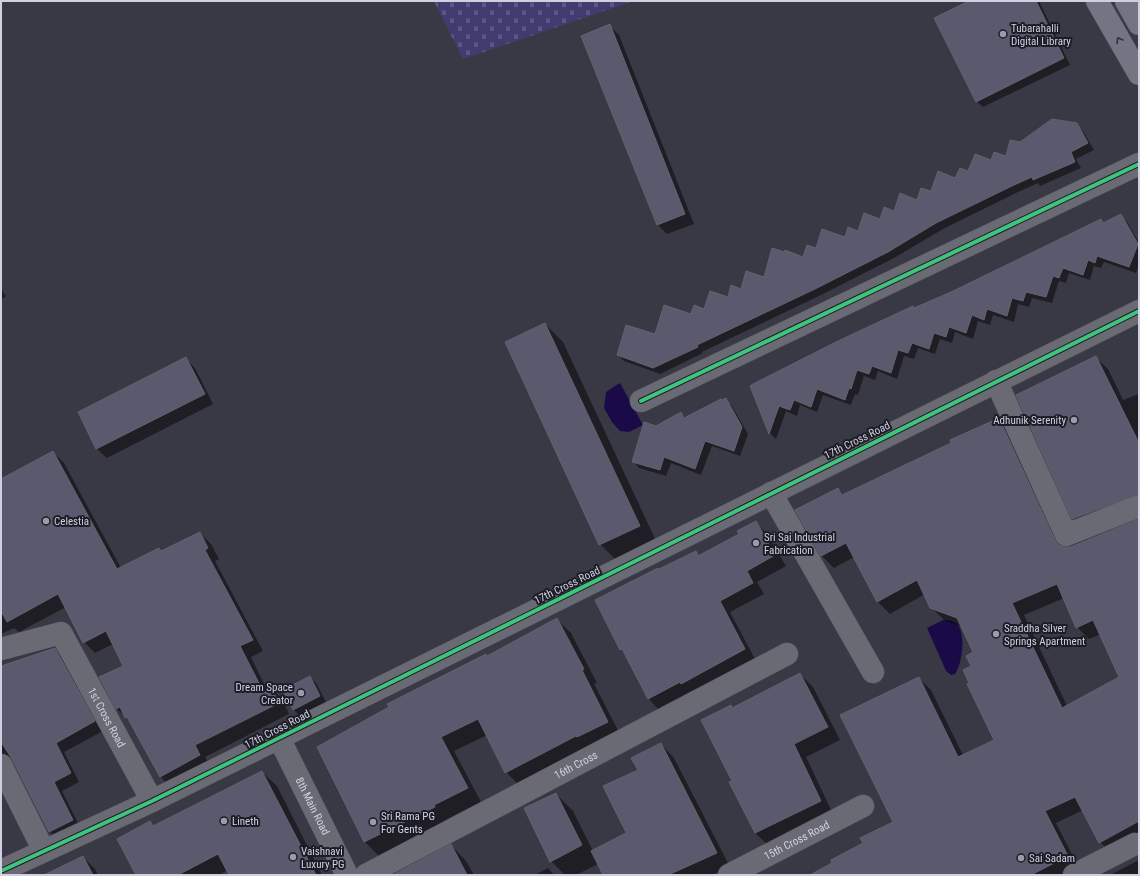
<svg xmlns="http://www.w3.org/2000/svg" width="1140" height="876" font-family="'Roboto Condensed',sans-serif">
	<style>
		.cemetery { fill: url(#cemetery-stones) }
		.water { fill: #1a0b48 }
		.shadow { fill: #0007; fill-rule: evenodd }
		.building { fill: #5a596d; stroke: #63636e; fill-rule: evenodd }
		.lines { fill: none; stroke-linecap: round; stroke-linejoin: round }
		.minor-casing { stroke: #575762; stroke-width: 23 }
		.major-casing { stroke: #575762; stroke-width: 23 }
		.minor { stroke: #6a6a75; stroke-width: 22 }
		.major { stroke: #747483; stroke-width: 22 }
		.cycleway-casing { stroke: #1c1c27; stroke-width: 6 }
		.cycleway { stroke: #40c37c; stroke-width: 4 }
		.oneway { stroke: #32323e }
		.poi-dot { fill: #9b9caa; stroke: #1c1c27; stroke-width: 1.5 }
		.labels { text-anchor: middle; stroke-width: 4; stroke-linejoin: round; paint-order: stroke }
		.poi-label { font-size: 11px; fill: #d0d1e0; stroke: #1c1c27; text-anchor: start }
		.street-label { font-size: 11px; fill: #d0d1e0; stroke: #1c1c27 }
	</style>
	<defs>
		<pattern id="cemetery-stones" width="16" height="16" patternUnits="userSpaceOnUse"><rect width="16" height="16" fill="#403c70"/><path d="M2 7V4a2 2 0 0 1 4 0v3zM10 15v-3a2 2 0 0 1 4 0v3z" fill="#5b5784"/></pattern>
	</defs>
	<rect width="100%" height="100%" fill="#393945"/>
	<path class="cemetery" d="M434 1H633L463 59Z"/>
	<g class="water">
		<path d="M620 383 643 425 629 432 620 431 612 422 604 408 606 392Z"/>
		<path d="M943 620C949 620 954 621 958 625 966 636 962 664 955 674L951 675 946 671 927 628Z"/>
	</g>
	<g class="shadow">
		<path d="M971 1H1039L1070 65 983 107 976 101Z"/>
		<path d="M609 25 619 35 694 224 667 234 658 225 582 36Z"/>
		<path d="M1076 124 1083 131 1094 150 1076 159 1081 168 1040 186 1038 183 1020 191 943 229 894 258 821 295 702 352 703 353 660 374 624 361 618 355 804 258 816 249 859 232 969 172 991 162 1006 157 1020 143Z"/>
		<path d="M1121 216 1127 222 1139 243V264L1136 273 1104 262 1101 268 1094 266 1090 280 1069 273 1066 283 1059 281 1052 303 1032 298 1029 307 1018 304 1014 322 993 315 990 325 978 321 973 339 955 332 952 343 940 339 935 354 918 348 914 359 904 356 897 379 878 371 875 380 864 376 858 395 855 394 851 405 823 395 817 412 800 405 797 416 786 411 776 439 770 433 752 387 1101 220 1104 224Z"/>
		<path d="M1 289 6 296 1 300Z"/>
		<path d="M545 324 563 342 657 543 618 562 600 544Z"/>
		<path d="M1095 357 1108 369 1123 400 1139 394V509L1085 531 1073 518Z"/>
		<path d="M186 359 195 368 213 404 107 458 97 449 79 413Z"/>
		<path d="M726 400 732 406 748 434 740 456 712 446 701 475 671 463 666 476 639 468 633 461 681 413 686 418Z"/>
		<path d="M999 420 1011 432 1064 548H1071L1139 520V840L1112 854 1100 842 1083 810 1056 823 1079 868 1066 875H812L834 864 894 823 919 678 931 690 963 755 995 740 972 667 975 653 962 627 944 620 931 607 925 594 890 614 878 602 854 557 834 568 822 556 797 511 838 489 844 495 952 444ZM1064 598 1077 627 1089 639 1101 634 1121 677 1067 706 1024 615Z"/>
		<path d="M53 452 64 463 121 568 161 552 200 533 211 544 219 559 215 561 263 651 251 657 267 690 271 688 282 699 289 714 205 757 210 766 171 788 161 777 133 724 117 709 101 678 124 667 113 644 95 653 84 642 66 607 19 632 14 628 1 634V480Z"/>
		<path d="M755 522 766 533 786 566 757 582 764 594 730 612 756 661 659 710 648 698 626 655 621 650 597 601 695 552 699 556 740 535Z"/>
		<path d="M557 620 571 633 597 683 594 684 621 736 520 786 506 772 487 735 454 751 481 802 447 819 448 821 379 856 365 842 318 747 486 655 488 657Z"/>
		<path d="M54 649 64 658 103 731 64 752 79 782 62 791 81 829 59 841 50 832 15 762 9 756 1 760V666Z"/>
		<path d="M800 674 813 687 840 740 806 757 833 814 768 845 755 833 733 781 731 706 733 709Z"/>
		<path d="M310 677 316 683 326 702 300 716 293 709Z"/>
		<path d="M661 744 674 758 730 867 712 875H604L598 864 576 875H565L551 861 556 794 573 811 593 851 626 835 604 787 639 770Z"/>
		<path d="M262 772 277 786 322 875H230L228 870 219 875H138L150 822 154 826Z"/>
		<path d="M451 845 466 861 474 875H395Z"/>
		<path d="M83 857 95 869 98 875H55Z"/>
		<path d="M1139 860V875H1110Z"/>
		<path d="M548 868 554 875H535Z"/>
	</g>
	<g class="building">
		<path d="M969 1H1036L1064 58 976 102 934 18Z"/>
		<path d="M610 24 685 214 657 225 581 36Z"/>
		<path d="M1052 119 1077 123 1088 143 1071 152 1075 162 1033 180 1032 177 1014 185 936 223 888 252 815 289 697 345 698 347 653 368 617 355 626 325 655 334 664 305 691 314 694 305 704 309 710 291 728 297 731 285 741 289 746 271 764 277 772 248 784 252 785 250 803 257 807 245 816 248 822 229 845 237 848 227 858 231 864 213 880 219 884 207 894 211 900 193 917 200 921 188 931 191 938 171 955 178 960 168 968 171 975 154 991 160 994 152 1006 156 1010 140 1020 142Z"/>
		<path d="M1121 214 1138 244 1129 267 1097 256 1095 263 1088 260 1083 275 1063 268 1059 278 1053 276 1046 297 1026 292 1023 301 1012 298 1007 316 987 309 984 320 972 315 966 333 949 327 946 337 934 333 929 349 912 343 908 353 898 350 891 373 872 366 869 374 857 370 851 389 849 388 845 400 817 389 811 407 794 400 790 410 779 406 769 434 750 386 753 384 838 341 913 306 914 308 951 292 1101 219 1103 223Z"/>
		<path d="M545 323 640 526 599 545 505 342Z"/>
		<path d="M1096 356 1139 443V494L1072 519 1016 395Z"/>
		<path d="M186 357 205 394 96 449 78 412Z"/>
		<path d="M726 398 742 427 734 451 705 441 695 469 664 457 660 470 632 462 644 422 656 426 681 412 684 418 721 399 722 400Z"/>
		<path d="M999 418 1055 540 1059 545 1065 547H1071L1139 519V821L1099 843 1075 797 1045 811 1068 856 1031 875H810L832 863 831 860 863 843 860 838 893 822 840 715 919 677 958 757 994 740 967 684 969 683 963 670 971 666 966 656 973 652 957 618 930 608 917 580 877 602 846 543 821 556 795 510 838 488 842 495 951 443 950 440ZM1057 584 1076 628 1093 620 1119 677 1062 708 1012 603Z"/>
		<path d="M53 451 117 569 159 548 161 551 200 532 208 548 205 550 253 640 240 646 263 691 271 687 279 703 195 745 200 755 160 777 127 717 125 718 120 707 116 709 99 677 123 666 106 631 83 643 58 594 7 622 1 611V479Z"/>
		<path d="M756 521 775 555 747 571 753 583 720 601 745 649 681 684 680 682 648 699 622 649 620 650 595 600 658 568 659 569 696 551 698 556 739 534 737 531Z"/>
		<path d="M557 618 584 669 582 670 608 722 577 737 576 736 505 773 478 719 441 737 468 788 434 805 435 807 364 842 317 747 389 707 387 704 486 654 487 656Z"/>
		<path d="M55 648 95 721 56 743 71 773 54 782 73 820 49 832 12 759 1 742V666Z"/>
		<path d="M800 673 828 727 794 744 821 801 755 833 729 782 732 781 701 720 731 705 732 708Z"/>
		<path d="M310 676 320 696 293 710 283 690Z"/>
		<path d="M661 743 717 853 668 875H603L591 851 626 833 603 786 638 770 631 758Z"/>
		<path d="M262 771 316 875H229L218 854 178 875H136L117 839 150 821 153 826Z"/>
		<path d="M556 793 582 845 550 862 524 808Z"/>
		<path d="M451 844 467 875H393Z"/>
		<path d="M83 856 93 875H44Z"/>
	</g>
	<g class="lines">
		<defs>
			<g id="minor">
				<path d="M996 381 1066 535 1139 506"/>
				<path d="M641 401 1139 164"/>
				<path d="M771 493 873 672"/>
				<path id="s1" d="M1 649 61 633 152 801"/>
				<path id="s2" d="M279 738 347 875"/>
				<path d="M1 765 44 851"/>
				<path d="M1 871 152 801 1139 311"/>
				<path id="s3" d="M366 875 787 654"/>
				<path id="s4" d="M729 875 863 806"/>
				<path d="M1074 875 1135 844"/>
			</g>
			<g id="major">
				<path d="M1097 1 1139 74"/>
				<path d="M1126 1 1139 24"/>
			</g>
		</defs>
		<use href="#minor" class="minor-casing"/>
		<use href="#major" class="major-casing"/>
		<use href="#minor" class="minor"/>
		<use href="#major" class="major"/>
		<defs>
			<g id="cycleway">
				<path d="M641 401 1139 164"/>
				<path d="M1 871 152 801 1139 311"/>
			</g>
		</defs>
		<use href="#cycleway" class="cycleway-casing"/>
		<use href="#cycleway" class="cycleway"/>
	</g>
	<defs><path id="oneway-chevron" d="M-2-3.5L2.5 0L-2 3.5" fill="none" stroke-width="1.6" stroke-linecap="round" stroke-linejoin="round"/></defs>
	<use class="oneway" href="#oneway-chevron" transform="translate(1119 40) rotate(-120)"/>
	<g class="poi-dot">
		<circle cx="1003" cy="34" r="4"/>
		<circle cx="1074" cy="420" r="4"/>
		<circle cx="46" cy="521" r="4"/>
		<circle cx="756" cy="543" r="4"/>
		<circle cx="996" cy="634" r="4"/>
		<circle cx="301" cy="693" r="4"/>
		<circle cx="224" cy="821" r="4"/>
		<circle cx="373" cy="822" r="4"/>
		<circle cx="293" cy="857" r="4"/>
		<circle cx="1021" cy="858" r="4"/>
	</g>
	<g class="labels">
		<g class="poi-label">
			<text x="1011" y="32">Tubarahalli<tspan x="1011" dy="13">Digital Library</tspan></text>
			<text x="1066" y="424" text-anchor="end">Adhunik Serenity</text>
			<text x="54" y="525">Celestia</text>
			<text x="764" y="541">Sri Sai Industrial<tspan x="764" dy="13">Fabrication</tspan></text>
			<text x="1004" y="632">Sraddha Silver<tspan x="1004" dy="13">Springs Apartment</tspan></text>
			<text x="293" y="691" text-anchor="end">Dream Space<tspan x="293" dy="13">Creator</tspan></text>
			<text x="381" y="820">Sri Rama PG<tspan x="381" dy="13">For Gents</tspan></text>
			<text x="232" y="825">Lineth</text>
			<text x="301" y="855">Vaishnavi<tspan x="301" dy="13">Luxury PG</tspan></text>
			<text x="1029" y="862">Sai Sadam</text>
		</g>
		<g class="street-label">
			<text transform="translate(857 440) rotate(-26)" y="4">17th Cross Road</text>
			<text transform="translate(567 585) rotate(-26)" y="4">17th Cross Road</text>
			<text dy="4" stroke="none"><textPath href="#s1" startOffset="158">1st Cross Road</textPath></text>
			<text transform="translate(277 729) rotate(-27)" y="4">17th Cross Road</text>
			<text dy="4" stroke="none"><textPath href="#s3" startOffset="237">16th Cross</textPath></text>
			<text dy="4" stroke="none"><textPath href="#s2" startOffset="76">8th Main Road</textPath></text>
			<text dy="4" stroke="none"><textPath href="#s4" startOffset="76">15th Cross Road</textPath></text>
		</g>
	</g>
	<rect width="1140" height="876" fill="none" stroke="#d0d1e0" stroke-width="4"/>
</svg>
